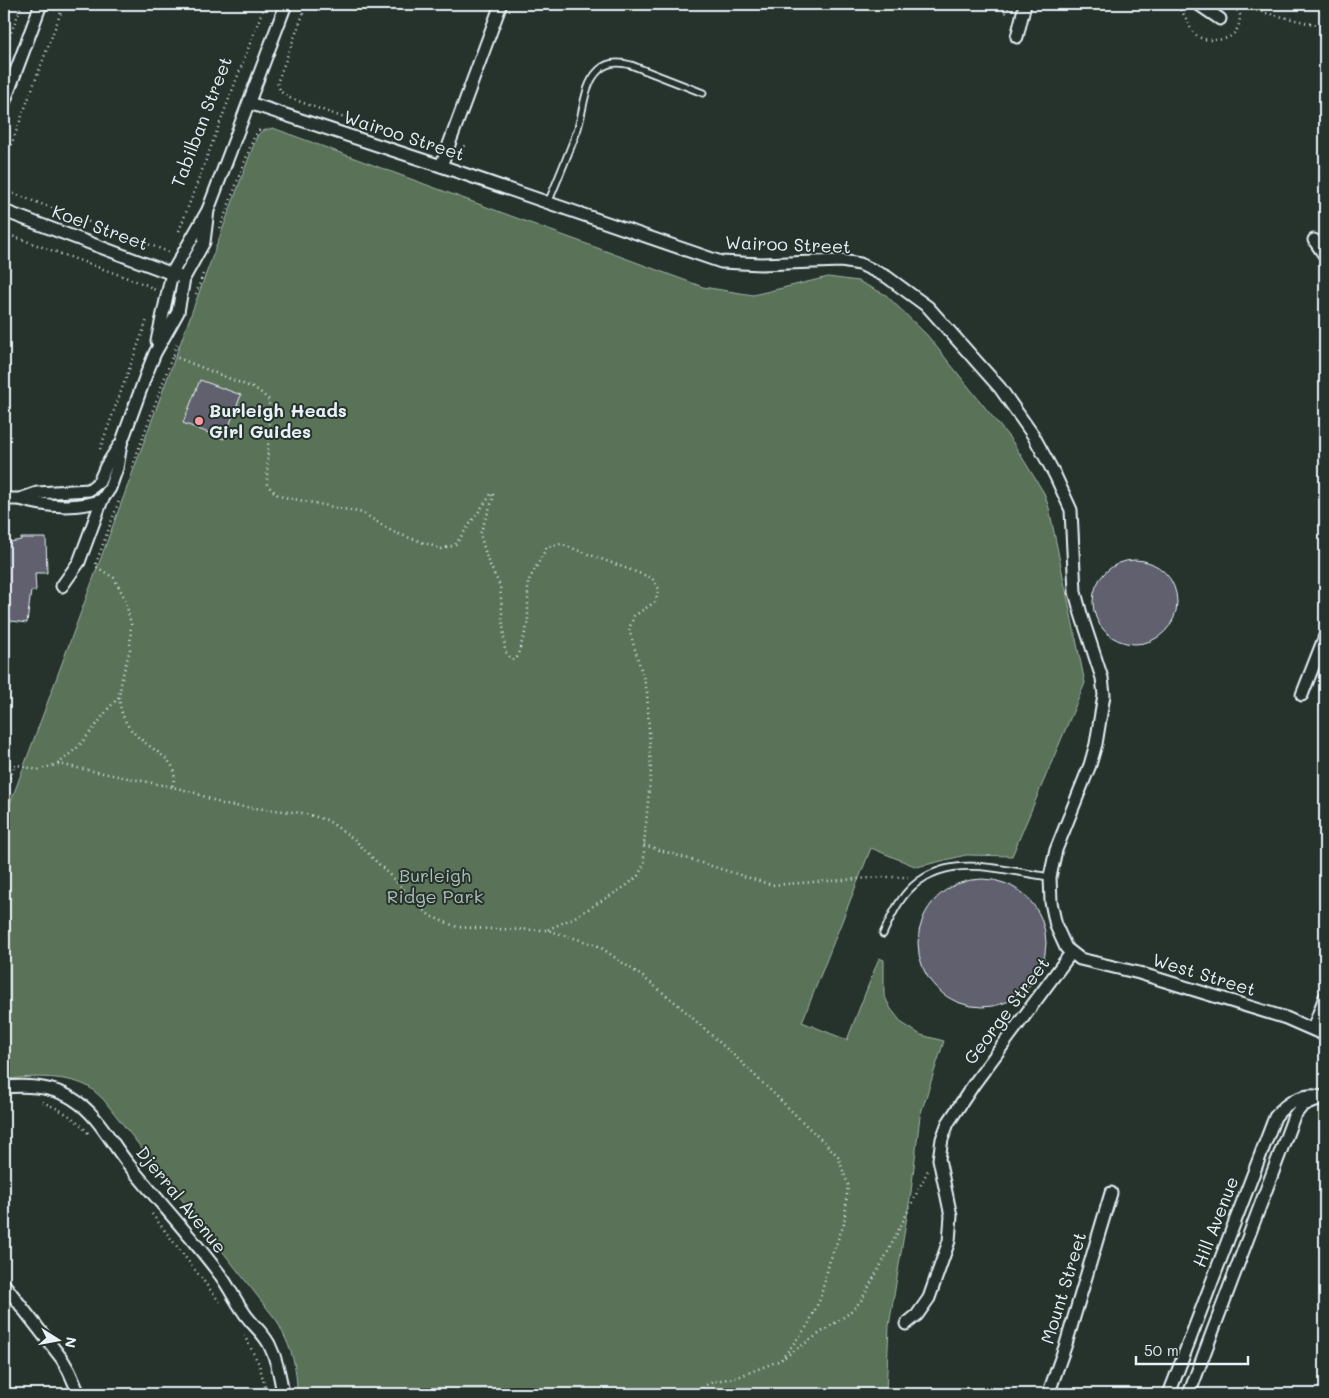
<svg xmlns="http://www.w3.org/2000/svg" width="1329" height="1398" font-family="Mali,sans-serif">
	<style>
		.green { fill: #5a7358; stroke: #a1b2a8 }
		.building { fill: #61616e; stroke: #e8f1f8 }
		.lines { fill: none; stroke-linecap: round; stroke-linejoin: round }
		.service-casing { stroke: #e8f1f8; stroke-width: 9 }
		.minor-casing { stroke: #e8f1f8; stroke-width: 15 }
		.path { stroke: #e8f1f8; stroke-width: 2.5; stroke-dasharray: 1 4; stroke-linecap: butt }
		.service { stroke: #26332d; stroke-width: 5.5 }
		.minor { stroke: #26332d; stroke-width: 11 }
		.poi-dot { fill: #ff9aa2; stroke: #26332d; stroke-width: 2 }
		.labels { text-anchor: middle; stroke-width: 4; stroke-linejoin: round; paint-order: stroke }
		.street-label { font-size: 18px; fill: #e8f1f8; stroke: #26332d }
		.poi-label { font-size: 18px; font-weight: bold; fill: #e8f1f8; stroke: #26332d; text-anchor: start }
		.park-label { font-size: 18px; fill: #afbfb8; stroke: #26332d }
	</style>
	<rect width="100%" height="100%" fill="#26332d"/>
	<filter id="ink" filterUnits="userSpaceOnUse"><feTurbulence type="fractalNoise" baseFrequency=".02" numOctaves="2"/><feDisplacementMap in="SourceGraphic" scale="10" xChannelSelector="R" yChannelSelector="G"/><feConvolveMatrix kernelMatrix="1 2 1 2 8 2 1 2 1" color-interpolation-filters="sRGB"/></filter>
	<g filter="url(#ink)">
		<path class="green" d="M273 128 703 287 753 295 828 277 858 281 886 295 927 335 1012 441 1044 493 1049 508 1085 683 1012 856 966 855 917 867 871 848 802 1022 847 1040 879 958 884 960V995L891 1009 902 1023 921 1035 944 1041 920 1116 911 1192 889 1326 886 1394H297C297 1362 291 1349 277 1321L103 1099C98 1095 92 1088 85 1085 63 1075 27 1076 4 1080V820L257 136 262 131Z"/>
		<g class="building">
			<path d="M200 380 241 395 224 439 183 423Z"/>
			<path d="M21 538H46L47 573H35L36 591H31L27 623 4 620V543L21 540Z"/>
			<circle cx="1135" cy="602" r="42"/>
			<circle cx="982" cy="943" r="64"/>
		</g>
		<g class="lines">
			<defs>
				<g id="service">
					<path d="M548 203C558 179 568 155 577 131 584 111 583 85 599 70 608 61 620 62 631 65L703 93"/>
					<path d="M883 934C890 919 897 903 908 891 946 850 1002 871 1050 877"/>
				</g>
				<g id="minor">
					<path d="M1198 4 1220 19"/>
					<path d="M1017 37 1025 4"/>
					<path d="M4 103 41 4"/>
					<path d="M249 103 441 166 721 262 761 264 841 261 860 264 887 277 928 307 1000 388 1033 435 1055 475 1071 510 1075 592 1081 614 1102 678 1104 695 1096 744 1090 765 1056 850 1050 877 1051 902 1056 926 1066 948 1080 959 1139 973 1286 1018 1325 1035"/>
					<path d="M441 166 501 4"/>
					<path d="M4 211 178 276"/>
					<path d="M1314 240 1325 256"/>
					<path d="M157 341 172 273 208 210 286 4"/>
					<path d="M4 499H20L37 493 89 490 99 482 106 466 119 446"/>
					<path d="M20 499C46 507 77 509 102 500"/>
					<path d="M62 586 79 562 102 500 110 488 117 468 121 444 146 375 155 353 178 312 184 278 204 242 208 210"/>
					<path d="M1302 695 1325 636"/>
					<path d="M1313 1029 1325 997"/>
					<path d="M4 1087C27 1085 53 1086 73 1099 98 1114 111 1143 129 1165 159 1202 192 1237 221 1276 229 1287 235 1300 243 1311 250 1323 262 1331 269 1344 277 1360 280 1376 283 1394"/>
					<path d="M4 1284 62 1359 69 1371 79 1394"/>
					<path d="M906 1324 917 1315 929 1298 949 1241 951 1216 939 1159 942 1139 948 1123 974 1084 1071 953"/>
					<path d="M1056 1394 1049 1392 1066 1344 1111 1193"/>
					<path d="M1169 1394 1275 1117C1287 1101 1306 1091 1325 1098"/>
					<path d="M1189 1394 1294 1116 1303 1105 1319 1100"/>
				</g>
			</defs>
			<use href="#service" class="service-casing"/>
			<use href="#minor" class="minor-casing"/>
			<g class="path">
				<path d="M307 4 277 83 281 92 290 98 369 127"/>
				<path d="M802 4C809 8 816 8 823 4"/>
				<path d="M1172 4C1193 13 1183 40 1213 40 1219 40 1226 39 1231 36 1238 31 1240 23 1240 15L1233 4"/>
				<path d="M1237 6 1325 27"/>
				<path d="M1005 13 1009 7"/>
				<path d="M4 51 22 4"/>
				<path d="M462 151 466 142"/>
				<path d="M4 164 64 4"/>
				<path d="M4 190 169 252"/>
				<path d="M220 228 254 137 261 128"/>
				<path d="M179 231 265 4"/>
				<path d="M4 233 147 285 155 290"/>
				<path d="M196 294 204 271"/>
				<path d="M173 356 258 390 269 400C270 428 267 457 267 485L279 496 363 513 393 532 442 549 455 545 492 493 494 496 480 534 488 561 500 586 505 651 512 660 517 657 528 624V582L547 547 561 544 652 578 659 589 655 602 634 616 629 629 647 690 651 770 644 845V864L638 876 626 886 575 917 547 930"/>
				<path d="M100 449 147 320"/>
				<path d="M132 467 178 341"/>
				<path d="M119 697C122 728 136 736 159 753 164 757 170 761 173 768 176 774 174 780 172 787L193 792 225 805 303 813 327 820 354 839 430 916 457 927 491 929 547 930 597 945 643 977 676 1003 739 1060 838 1156 848 1185 844 1224 830 1260 820 1299 808 1325 781 1360 735 1378 715 1381 704 1386 700 1394"/>
				<path d="M4 746 9 736"/>
				<path d="M58 764 172 787"/>
				<path d="M4 766 18 765 37 770 58 764 78 747 95 727 108 709 119 697 122 678 130 649 131 624 125 599 114 578 95 566 120 498"/>
				<path d="M4 792 15 765"/>
				<path d="M644 845 772 885 885 877H908"/>
				<path d="M42 1102C60 1109 76 1118 88 1133"/>
				<path d="M152 1214 222 1305"/>
				<path d="M244 1335 259 1364 267 1394"/>
				<path d="M785 1357 848 1314 861 1301 886 1256 928 1170"/>
			</g>
			<use href="#service" class="service"/>
			<use href="#minor" class="minor"/>
		</g>
	</g>
	<circle class="poi-dot" cx="199" cy="421" r="5"/>
	<g class="labels">
		<g class="street-label">
			<text transform="translate(202 122) rotate(-69)" y="6">Tabilban Street</text>
			<text transform="translate(404 136) rotate(18)" y="6">Wairoo Street</text>
			<text transform="translate(100 228) rotate(20)" y="6">Koel Street</text>
			<text transform="translate(788 245) rotate(2)" y="6">Wairoo Street</text>
			<text transform="translate(1204 975) rotate(17)" y="6">West Street</text>
			<text transform="translate(1007 1011) rotate(-53)" y="6">George Street</text>
			<text transform="translate(181 1200) rotate(51)" y="6">Djerral Avenue</text>
			<text transform="translate(1216 1222) rotate(-69)" y="6">Hill Avenue</text>
			<text transform="translate(1064 1288) rotate(-73)" y="6">Mount Street</text>
		</g>
		<g class="poi-label">
			<text x="209" y="417">Burleigh Heads<tspan x="209" dy="21">Girl Guides</tspan></text>
		</g>
		<g class="park-label">
			<text x="435" y="882">Burleigh<tspan x="435" dy="21">Ridge Park</tspan></text>
		</g>
	</g>
	<rect width="1329" height="1398" fill="none" stroke="#26332d" stroke-width="20"/>
	<rect x="10" y="10" width="1309" height="1378" fill="none" stroke="#e8f1f8" stroke-width="2" filter="url(#ink)"/>
	<g transform="translate(58 1340) rotate(101)" stroke="#26332d" stroke-width="4" paint-order="stroke">
	<path d="M0-4L9 19L0 12L-9 19Z" fill="#e8f1f8"/>
	<text y="-8" font-size="14" font-weight="bold" text-anchor="middle" fill="#e8f1f8">N</text>
	</g>
	<path d="M1136 1356v8h112v-8" fill="none" stroke="#e8f1f8" stroke-width="2.5"/>
	<text x="1144" y="1356" font-size="15" fill="#e8f1f8" stroke="#26332d" stroke-width="4" paint-order="stroke">50 m</text>
</svg>
